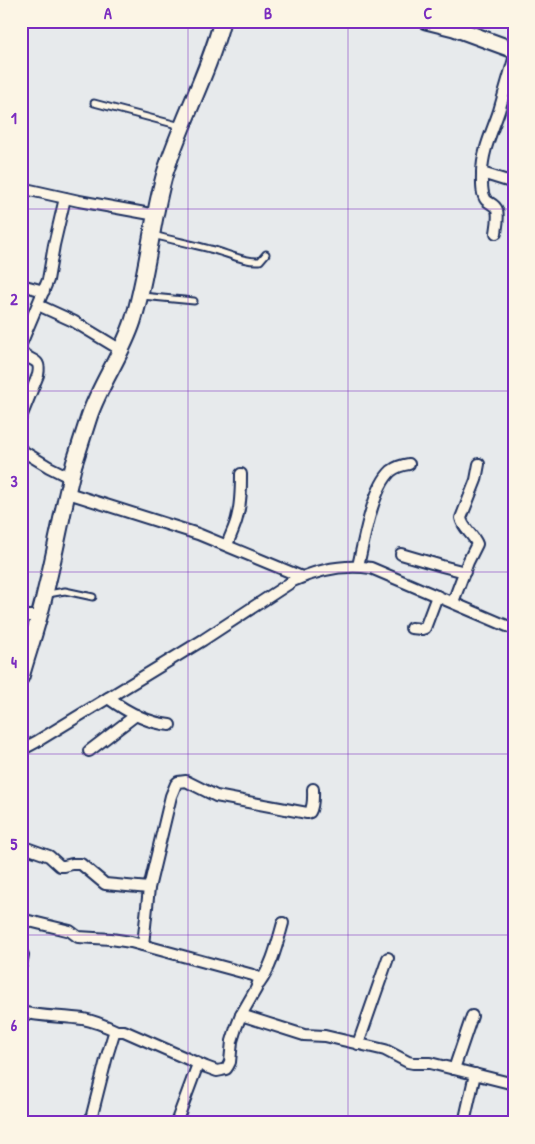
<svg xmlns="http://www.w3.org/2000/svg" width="535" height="1144" font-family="'Patrick Hand',sans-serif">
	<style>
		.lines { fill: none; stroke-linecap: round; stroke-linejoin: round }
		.lane-casing { stroke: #1b2f5e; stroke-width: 9 }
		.street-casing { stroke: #1b2f5e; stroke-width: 14 }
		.secondary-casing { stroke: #1b2f5e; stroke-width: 19 }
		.lane { stroke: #fcf5e5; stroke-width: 5 }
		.street { stroke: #fcf5e5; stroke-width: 10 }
		.secondary { stroke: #fcf5e5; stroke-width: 15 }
		.grid { fill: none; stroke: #7b2cbf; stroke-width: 1; stroke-opacity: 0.55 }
		.neatline { fill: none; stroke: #7b2cbf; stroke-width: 2 }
		.grid-label { font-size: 16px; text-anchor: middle; font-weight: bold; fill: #7b2cbf }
	</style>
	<rect width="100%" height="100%" fill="#e7eaec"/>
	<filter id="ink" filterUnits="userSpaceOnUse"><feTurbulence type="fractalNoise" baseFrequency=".02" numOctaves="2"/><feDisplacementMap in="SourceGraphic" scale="10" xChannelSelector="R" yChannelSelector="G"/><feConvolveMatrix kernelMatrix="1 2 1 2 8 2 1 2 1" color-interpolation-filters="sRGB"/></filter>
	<g filter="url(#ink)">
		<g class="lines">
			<defs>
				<g id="lane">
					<path d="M94 103 181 126"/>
					<path d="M153 235C172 240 191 244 210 249 227 253 243 262 260 261L266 254"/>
					<path d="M142 296 194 301"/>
					<path d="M48 594 65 591 93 597"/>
				</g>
				<g id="street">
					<path d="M482 173 514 183"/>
					<path d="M21 188 79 201 156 215"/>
					<path d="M496 233C497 226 499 217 497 210 495 204 490 204 486 200 481 194 482 181 482 174 482 151 492 132 499 111 504 94 509 76 514 59"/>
					<path d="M21 285 44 291"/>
					<path d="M38 305 73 321 121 350"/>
					<path d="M21 344 48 280 54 245 65 198"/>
					<path d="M21 351C29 363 42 356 38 375L21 417"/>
					<path d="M21 450 49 467 71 478"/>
					<path d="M68 493 198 534 302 577"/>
					<path d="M227 545C230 536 235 527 237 518 241 504 241 489 241 474"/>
					<path d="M401 554 442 566 465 572"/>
					<path d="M358 566C364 541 372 489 391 471 396 467 402 465 409 464"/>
					<path d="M453 602 468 562 477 544C473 534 463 529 461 518L476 480 479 464"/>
					<path d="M21 616H39"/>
					<path d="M411 628 422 629 425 628 437 596"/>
					<path d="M108 698C127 712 147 723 170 725"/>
					<path d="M21 750 36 742 203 640 293 581C317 570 345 564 371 568L514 629"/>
					<path d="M89 751 136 715"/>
					<path d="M21 846 49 856 60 866H64L72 864H81L105 884 149 888"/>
					<path d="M21 919 70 931 78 937 111 939 131 942 253 975 257 977 259 980 256 989 241 1015 236 1028 232 1041 230 1062 228 1066 226 1069 222 1070 217 1071 206 1067 124 1031H117L114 1033 107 1056 90 1123"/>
					<path d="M143 945 149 888 171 796 176 784 178 782 186 781 216 796 307 813 310 812C314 805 313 796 313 789"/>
					<path d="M21 965 23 955"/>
					<path d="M259 984C272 966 277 944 283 923"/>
					<path d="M21 1012C42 1017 63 1016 83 1019 95 1021 106 1026 117 1031"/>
					<path d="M241 1015 304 1035 325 1036 385 1050 408 1062 413 1063H430L514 1084"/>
					<path d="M358 1044 388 958"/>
					<path d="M454 1069 472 1016"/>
					<path d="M176 1123 198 1064"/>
					<path d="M464 1123 475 1074"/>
				</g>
				<g id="secondary">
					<path d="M426 21 454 28 514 50"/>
					<path d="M21 677C29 649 39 621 45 593 56 550 63 507 74 464 79 448 84 433 89 417 100 384 122 355 133 321 148 273 151 222 165 173 181 122 208 74 222 21"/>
				</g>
			</defs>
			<use href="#lane" class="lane-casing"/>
			<use href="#street" class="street-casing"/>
			<use href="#secondary" class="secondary-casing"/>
			<use href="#lane" class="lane"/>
			<use href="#street" class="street"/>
			<use href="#secondary" class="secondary"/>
		</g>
	</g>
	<path class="grid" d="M188 21V1123M348 21V1123M21 209H514M21 391H514M21 572H514M21 754H514M21 935H514"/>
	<rect width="535" height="1144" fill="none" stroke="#fcf5e5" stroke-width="55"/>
	<rect x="28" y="28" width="480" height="1088" class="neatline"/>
	<g class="grid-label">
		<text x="108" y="19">A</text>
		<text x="268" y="19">B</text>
		<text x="428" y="19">C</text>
		<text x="14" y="124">1</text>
		<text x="14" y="305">2</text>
		<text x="14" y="487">3</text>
		<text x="14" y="668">4</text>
		<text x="14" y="850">5</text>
		<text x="14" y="1031">6</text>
	</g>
</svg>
